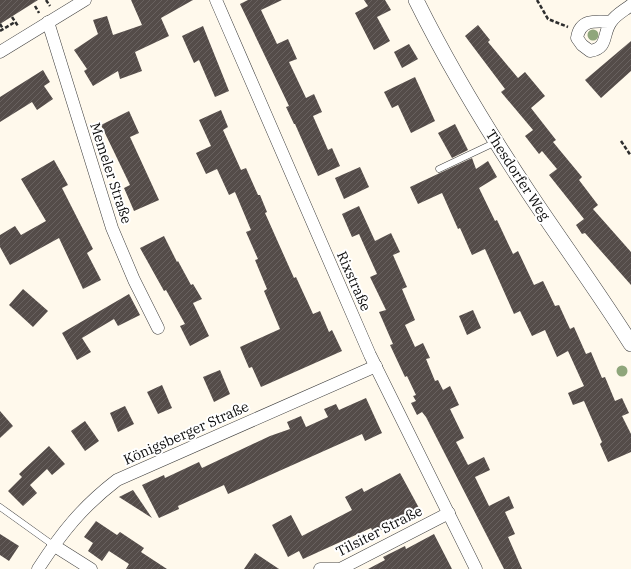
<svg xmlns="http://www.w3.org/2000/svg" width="631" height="569" font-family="'IBM Plex Serif',serif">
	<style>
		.building { fill: url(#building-hatch) }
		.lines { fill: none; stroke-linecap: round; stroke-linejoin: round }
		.service-casing { stroke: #3f3f3f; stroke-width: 7 }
		.minor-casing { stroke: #3f3f3f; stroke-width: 13 }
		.tertiary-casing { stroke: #3f3f3f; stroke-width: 16 }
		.path { stroke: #2e2e2e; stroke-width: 2.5; stroke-dasharray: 4 2; stroke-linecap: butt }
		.service { stroke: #fff; stroke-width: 6 }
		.minor { stroke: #fff; stroke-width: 12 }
		.tertiary { stroke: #fff; stroke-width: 15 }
		.tree { fill: #8fa67b }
		.labels { text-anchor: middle; stroke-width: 4; stroke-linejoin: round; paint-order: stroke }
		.street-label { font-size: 14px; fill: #0c0c0c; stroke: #fff }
	</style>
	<defs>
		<pattern id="building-hatch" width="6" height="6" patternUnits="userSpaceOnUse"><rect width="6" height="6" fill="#544c49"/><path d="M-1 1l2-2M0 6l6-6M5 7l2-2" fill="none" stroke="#68615f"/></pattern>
	</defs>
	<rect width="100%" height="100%" fill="#fff9ec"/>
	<g class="building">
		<path d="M0 0H38L0 24Z"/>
		<path d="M131 0H193L161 18 169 36 135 52 142 71 120 79 118 71 93 86 84 71 87 69 74 50 98 34 93 20 107 16 113 35 142 25Z"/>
		<path d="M248 0H282L261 10 277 44 288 39 297 59 289 62 306 98 314 94 322 112 313 116 328 150 332 148 340 166 318 176 295 124H294L286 107 289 106 240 4Z"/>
		<path d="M364 0H385L391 10 377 17 390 41 374 50 355 13 368 6Z"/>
		<path d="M478 25 490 40 488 42 518 78 525 72 545 96 531 108 556 140 553 142 582 177 579 180 598 205 593 209 631 252V285L585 233 582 234 576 225 584 219 549 175 557 169 542 151 539 154 525 136 533 130 501 92 505 89 465 36Z"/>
		<path d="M203 26 229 91 215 97 199 60 194 63 182 36Z"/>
		<path d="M631 41V71L601 98 585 80Z"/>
		<path d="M409 44 418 59 402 68 394 52Z"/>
		<path d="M43 70 50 82 44 86 53 99 37 110 32 102 0 122V97Z"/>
		<path d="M415 77 435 121 411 133 398 105 392 108 384 92Z"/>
		<path d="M221 110 228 127 223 130 241 170 246 168 258 195H260L267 212 265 213 294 278 296 277 313 314 320 311 329 332 332 330 342 351 261 387 252 367 249 368 240 347 280 329 264 291 267 289 255 260 258 259 246 232 251 230 235 192 229 195 217 169 206 174 196 153 211 146 199 120Z"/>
		<path d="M129 111 139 133 130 137 159 200 134 211 124 188 130 185 101 125Z"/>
		<path d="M455 124 468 150 452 158 438 133Z"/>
		<path d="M472 158 476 169 488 161 497 177 479 188 495 221 497 220 513 254 518 251 534 285 543 281 555 306 559 305 570 329 574 327 586 354 591 352 602 378 605 377 615 401 622 398 629 413 622 416 631 434V452L608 462 600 444 602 442 584 401 573 405 568 393 584 386 568 351 557 357 545 330 532 336 520 311 514 314 485 249 472 255 460 228 458 229 442 193 418 204 410 187Z"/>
		<path d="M54 160 68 185 62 188 93 249 87 253 101 280 83 289 59 238 10 265 0 247V235L15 226 21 235 46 221 21 179Z"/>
		<path d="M360 167 369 187 344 199 335 178Z"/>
		<path d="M359 206 375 241 391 233 400 252 393 255 407 287 402 289 415 320 405 325 415 347 423 343 430 358 426 359 435 381 438 380 443 390 450 386 459 405 450 409 464 438 456 442 468 465 484 457 490 470 475 477 489 506 509 496 514 508 505 512 515 534 508 537 522 569H504L426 417 422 412 417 415 411 403 416 401 413 396 416 395 407 376 405 377 390 345 393 344 379 312 386 310 370 277 377 274 359 234 352 237 342 214Z"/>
		<path d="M164 236 177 262 178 261 191 285 193 284 202 299 193 303 209 336 190 346 180 326 185 324 166 290 164 291 140 248Z"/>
		<path d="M23 289 48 311 33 327 9 305Z"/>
		<path d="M129 294 140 315 118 326 114 319 82 338 91 352 77 360 62 333Z"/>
		<path d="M473 310 481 328 467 335 459 316Z"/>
		<path d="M220 370 230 394 214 402 203 377Z"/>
		<path d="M162 385 172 408 158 414 147 392Z"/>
		<path d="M366 398 382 433 365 441 362 434 228 494 224 485 178 506 179 509 159 518 142 485 164 475 165 478 199 462 202 468 270 436 290 429 287 422 301 416 306 427 328 417 324 409 336 404 339 410Z"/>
		<path d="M125 406 134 424 118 432 110 413Z"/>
		<path d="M0 411 13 426 0 438Z"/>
		<path d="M85 421 99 441 85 451 71 431Z"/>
		<path d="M49 446 65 464 52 475 47 469 30 485 37 493 23 506 8 491 22 477 19 474Z"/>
		<path d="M400 473 419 508 374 534 371 528 303 559 299 551 288 557 272 525 291 515 302 536 352 510 345 497 362 488 364 492Z"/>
		<path d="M133 490 152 518 119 497Z"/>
		<path d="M96 521 117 535 120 532 144 548 141 552 167 569H126L129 564 109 551 102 561 88 551 93 543 84 537Z"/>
		<path d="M0 534 19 546 9 561 0 555Z"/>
		<path d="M434 534 452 569H368L385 560 383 557 405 546 406 549Z"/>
		<path d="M255 553 279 569H244Z"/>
	</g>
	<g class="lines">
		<defs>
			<g id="service">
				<path d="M439 169 496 142"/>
				<path d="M0 507 53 545"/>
			</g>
			<g id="minor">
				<path d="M216 0 370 355 476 569"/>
				<path d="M48 22 112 228 134 280 158 328"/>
				<path d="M611 22C595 21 580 19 577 38L582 45 590 51C609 48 602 34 611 22 615 15 625 10 631 5"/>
				<path d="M0 52 85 0"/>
				<path d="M53 545 91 569"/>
				<path d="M38 569C62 532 82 507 117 480L376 366"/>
				<path d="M320 569H340L449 513"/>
			</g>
			<path id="tertiary" d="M416 0C449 67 488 131 529 193 563 244 599 293 631 344"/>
		</defs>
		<use href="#service" class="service-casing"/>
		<use href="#minor" class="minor-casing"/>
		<use href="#tertiary" class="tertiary-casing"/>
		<g class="path">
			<path d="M46 0 50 6"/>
			<path d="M537 0 548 19 568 27"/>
			<path d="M35 6 39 13"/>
			<path d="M12 17 18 26"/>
			<path d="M0 24 3 29"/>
			<path d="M0 31 15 22"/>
			<path d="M621 141 631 156"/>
		</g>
		<use href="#service" class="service"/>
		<use href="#minor" class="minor"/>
		<use href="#tertiary" class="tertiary"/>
	</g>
	<g class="tree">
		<circle cx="593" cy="35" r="5.5"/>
		<circle cx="622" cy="371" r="5.5"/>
	</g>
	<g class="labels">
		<g class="street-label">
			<text transform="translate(111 173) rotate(72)" y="5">Memeler Straße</text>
			<text transform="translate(518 175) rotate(57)" y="5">Thesdorfer Weg</text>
			<text transform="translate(354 281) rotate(66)" y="5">Rixstraße</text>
			<text transform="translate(186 433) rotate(-24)" y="5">Königsberger Straße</text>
			<text transform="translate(379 531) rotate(-27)" y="5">Tilsiter Straße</text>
		</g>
	</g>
</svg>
